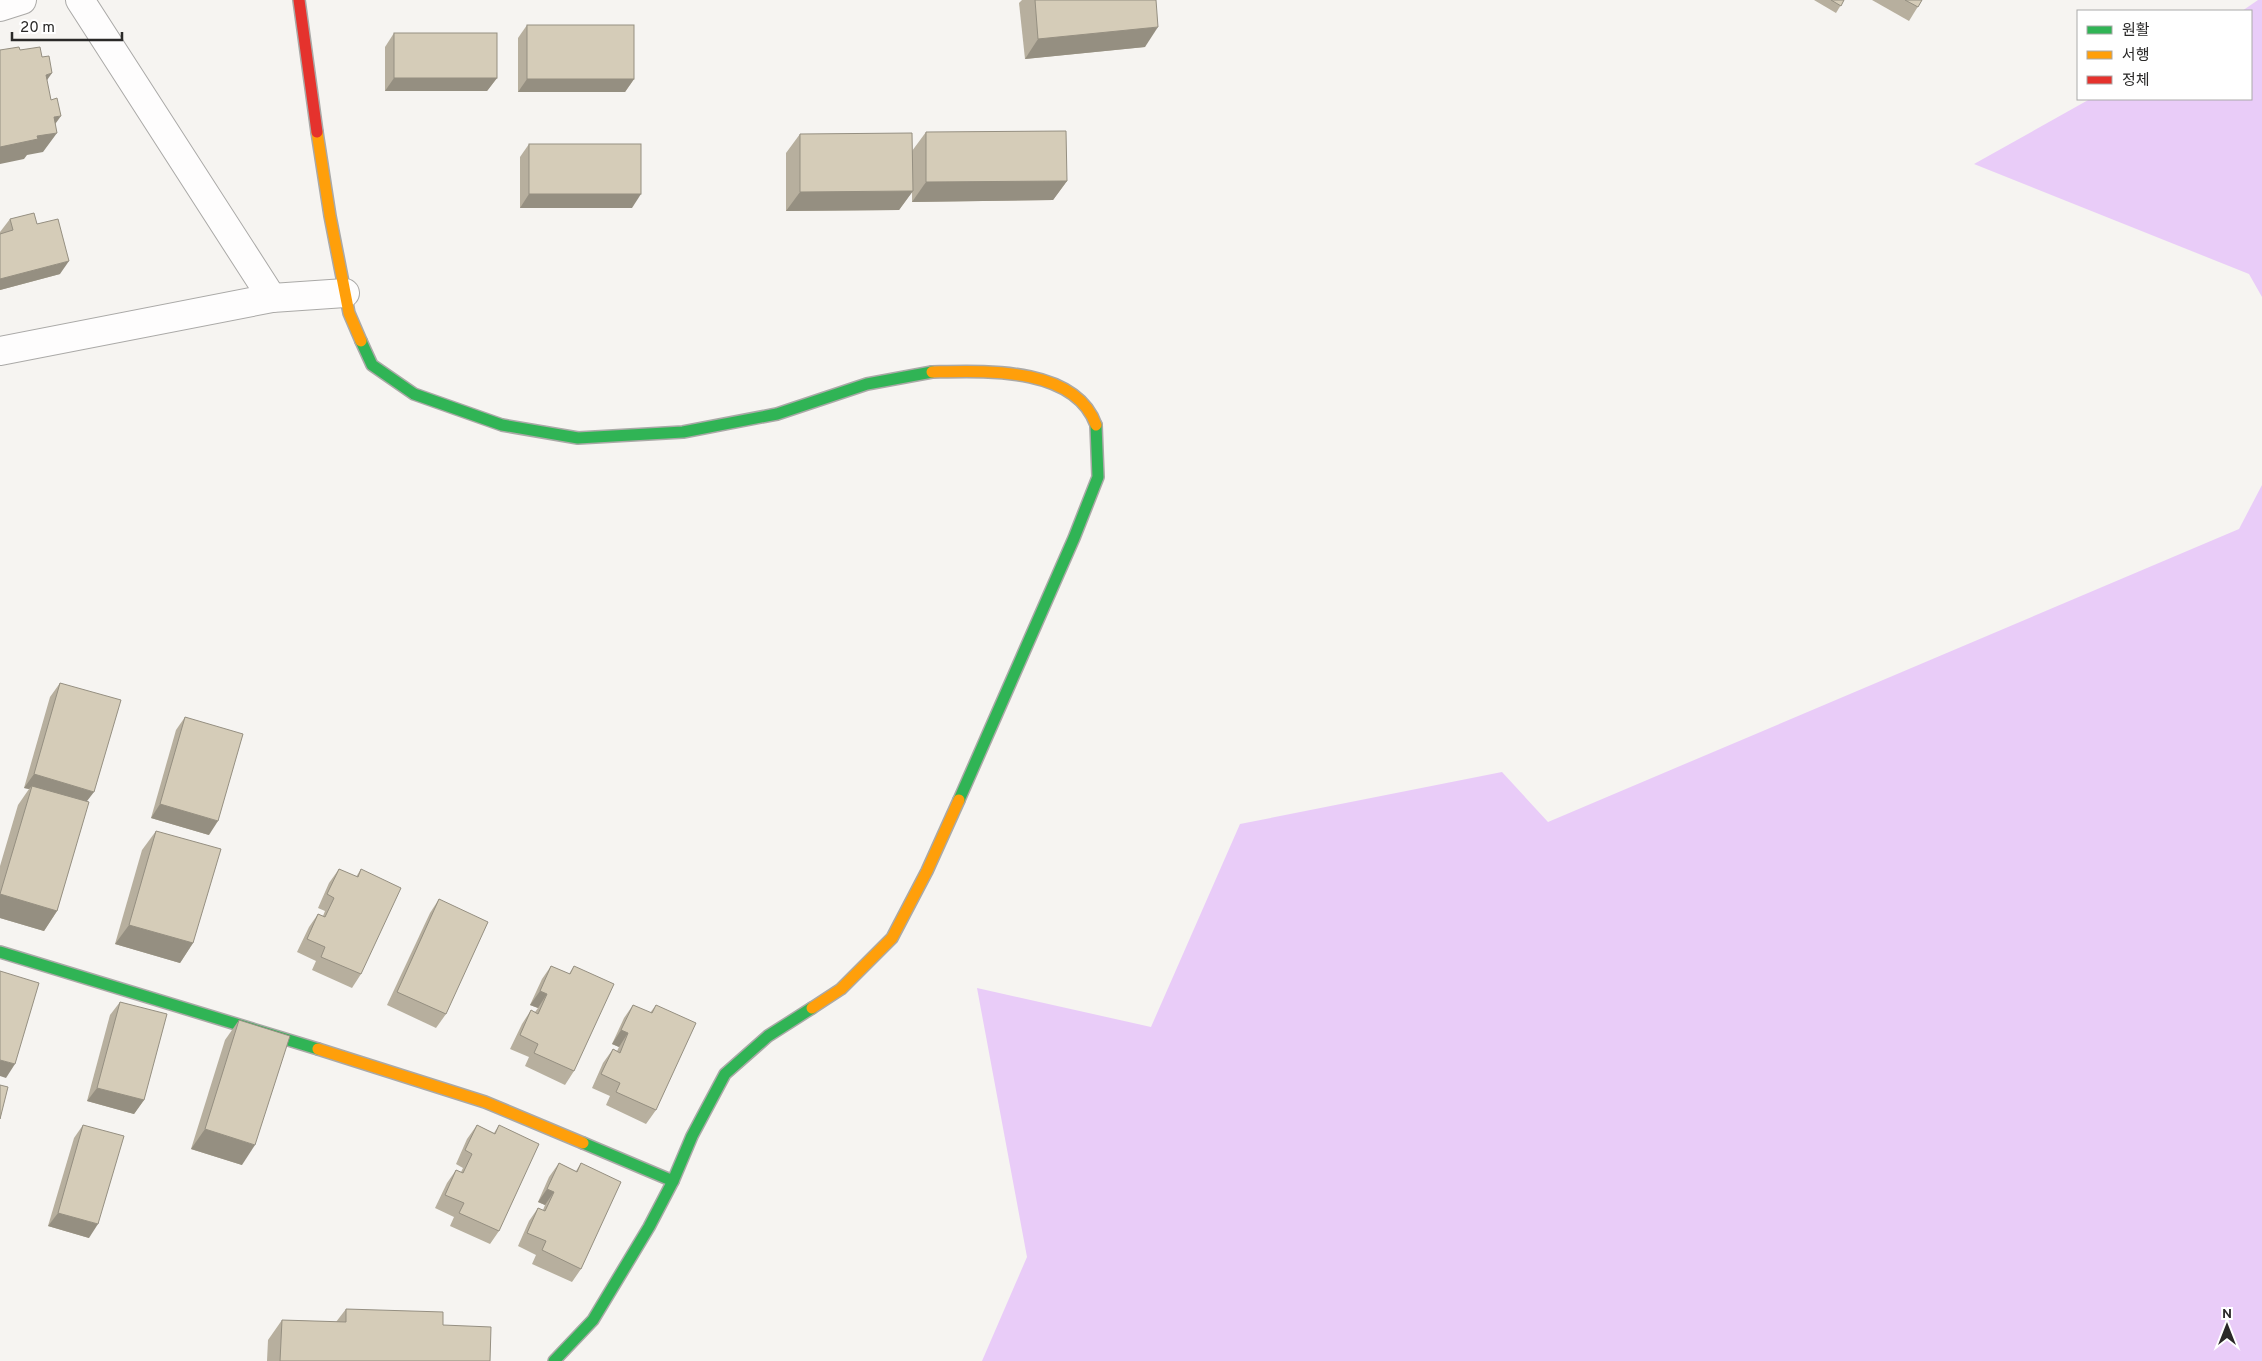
<svg xmlns="http://www.w3.org/2000/svg" width="2262" height="1361" font-family="Overpass,'Noto Sans KR',sans-serif">
	<style>
		.green { fill: #e9ccf8 }
		.lines { fill: none; stroke-linecap: round; stroke-linejoin: round }
		.street-casing { stroke: #aaa9a7; stroke-width: 30 }
		.fast-casing { stroke: #aaa9a7; stroke-width: 14 }
		.slow-casing { stroke: #aaa9a7; stroke-width: 14 }
		.jam-casing { stroke: #aaa9a7; stroke-width: 14 }
		.street { stroke: #fefdfd; stroke-width: 28 }
		.fast { stroke: #30b455; stroke-width: 11 }
		.slow { stroke: #ff9f0a; stroke-width: 11 }
		.jam { stroke: #e5322d; stroke-width: 11 }
		.wall { fill: #b7af9e }
		.shaded-wall { fill: #958f81 }
		.building { fill: #d5ccb8; stroke: #958f81 }
	</style>
	<rect width="100%" height="100%" fill="#f6f4f1"/>
	<g class="green">
		<path d="M2258 0H2262V297L2249 274 1974 164 2090 99H2251V11H2242Z"/>
		<path d="M2262 485V1361H982L1027 1257 977 988 1151 1027 1240 824 1502 772 1548 822 2239 529Z"/>
	</g>
	<g class="lines">
		<defs>
			<g id="street">
				<path d="M80 0 272 298"/>
				<path d="M0 7 22 0"/>
				<path d="M0 351 272 298 345 293"/>
			</g>
			<g id="fast">
				<path d="M361 341 372 365 414 394 502 425 578 438 683 432 777 414 867 384 932 372"/>
				<path d="M959 800 1074 538 1098 477 1096 425"/>
				<path d="M0 952 318 1049"/>
				<path d="M583 1143 673 1181"/>
				<path d="M554 1361 593 1320 649 1227 673 1181 692 1136 725 1074 768 1036 812 1008"/>
			</g>
			<g id="slow">
				<path d="M317 132 330 216 349 313 361 341"/>
				<path d="M932 372C984 371 1075 366 1096 425"/>
				<path d="M812 1008 841 989 892 938 927 871 959 800"/>
				<path d="M318 1049 485 1102 583 1143"/>
			</g>
			<path id="jam" d="M299 0 317 132"/>
		</defs>
		<use href="#street" class="street-casing"/>
		<use href="#fast" class="fast-casing"/>
		<use href="#slow" class="slow-casing"/>
		<use href="#jam" class="jam-casing"/>
		<use href="#street" class="street"/>
		<use href="#fast" class="fast"/>
		<use href="#slow" class="slow"/>
		<use href="#jam" class="jam"/>
	</g>
	<g class="wall">
		<path d="M1022 0H1156L1145 47 1025 59 1019 3Z"/>
		<path d="M1814 0H1844L1836 13Z"/>
		<path d="M1872 0H1922L1909 21Z"/>
		<path d="M527 25 634 79 625 92H518V38Z"/>
		<path d="M394 33 497 78 487 91H385V47Z"/>
		<path d="M926 132 1067 181 1053 200 912 202V192L899 210 786 211V153L800 134 912 151Z"/>
		<path d="M529 144 632 208H520V157Z"/>
		<path d="M10 219 37 224 60 274 0 290V232Z"/>
		<path d="M60 683 87 802 57 911 44 931 0 918V866L18 805 29 789 24 788 50 697Z"/>
		<path d="M185 717 209 835 151 818 176 730Z"/>
		<path d="M156 831 193 943 180 963 115 944 142 850Z"/>
		<path d="M339 869 356 877 361 869V974L352 988 312 970 316 961 297 952 309 927 318 914 323 916 325 911 318 908 329 883Z"/>
		<path d="M439 899 446 1014 436 1028 387 1005 430 913Z"/>
		<path d="M551 966 569 974 574 966V1071L565 1085 525 1066 529 1057 510 1049 522 1024 531 1010 535 1012 538 1008 530 1005 542 979Z"/>
		<path d="M120 1002 144 1100 134 1114 87 1101 110 1015Z"/>
		<path d="M633 1005 650 1013 656 1005V1110L646 1124 606 1105 610 1096 592 1088 603 1063 613 1049 617 1051 619 1047 612 1044 624 1018Z"/>
		<path d="M239 1020 242 1165 191 1149 225 1040Z"/>
		<path d="M83 1125 89 1238 48 1226 74 1138Z"/>
		<path d="M477 1125 494 1133 499 1125V1231L490 1244 450 1226 454 1217 435 1208 447 1183 456 1170 461 1172 463 1168 456 1164 467 1139Z"/>
		<path d="M559 1163 576 1171 581 1163V1269L572 1282 532 1264 536 1255 518 1246 529 1221 538 1208 543 1210 545 1205 538 1202 549 1177Z"/>
		<path d="M346 1309 443 1325 490 1361H267L268 1340 282 1320 336 1322Z"/>
	</g>
	<g class="shaded-wall">
		<path d="M1158 27 1145 47 1025 59 1038 39Z"/>
		<path d="M52 73 38 93 46 75Z"/>
		<path d="M394 78H497L487 91H385Z"/>
		<path d="M527 79H634L625 92H518Z"/>
		<path d="M61 116 48 134 57 133 43 152 27 155 24 159 0 164V147L54 117Z"/>
		<path d="M1067 181 1053 200 912 202 926 182Z"/>
		<path d="M913 191 899 210 786 211 800 192Z"/>
		<path d="M529 194H641L632 208H520Z"/>
		<path d="M69 261 60 274 0 290V279Z"/>
		<path d="M34 774 94 792 84 805 32 786 29 789 24 788Z"/>
		<path d="M160 804 218 821 209 835 151 818Z"/>
		<path d="M0 894 57 911 44 931 0 918Z"/>
		<path d="M129 925 193 943 180 963 115 944Z"/>
		<path d="M540 991 547 994 538 1008 530 1005Z"/>
		<path d="M621 1030 628 1033 619 1047 612 1044Z"/>
		<path d="M0 1060 15 1064 6 1078 0 1076Z"/>
		<path d="M97 1088 144 1100 134 1114 87 1101Z"/>
		<path d="M205 1129 255 1145 242 1165 191 1149Z"/>
		<path d="M547 1189 554 1192 545 1205 538 1202Z"/>
		<path d="M58 1213 98 1224 89 1238 48 1226Z"/>
	</g>
	<g class="building">
		<path d="M1035 0H1156L1158 27 1038 39Z"/>
		<path d="M1831 0H1844L1841 6Z"/>
		<path d="M1905 0H1922L1918 7Z"/>
		<rect x="527" y="25" width="107" height="54"/>
		<rect x="394" y="33" width="103" height="45"/>
		<path d="M19 47 20 50 40 47 42 57 49 56 52 73 46 75 51 100 57 98 61 116 54 117 57 133 37 136 38 139 0 147V50Z"/>
		<path d="M1066 131 1067 181 926 182V132Z"/>
		<path d="M912 133 913 191 800 192V134Z"/>
		<rect x="529" y="144" width="112" height="50"/>
		<path d="M34 213 37 224 58 219 69 261 0 279V234L13 230 10 219Z"/>
		<path d="M60 683 121 700 94 792 34 774Z"/>
		<path d="M185 717 243 734 218 821 160 804Z"/>
		<path d="M32 786 89 802 57 911 0 894Z"/>
		<path d="M156 831 221 849 193 943 129 925Z"/>
		<path d="M339 869 358 877 361 869 401 888 361 974 321 957 325 947 307 939 318 914 325 917 334 898 327 894Z"/>
		<path d="M439 899 488 922 446 1014 397 992Z"/>
		<path d="M551 966 570 974 574 966 614 984 574 1071 534 1053 538 1044 520 1035 531 1010 538 1014 547 994 540 991Z"/>
		<path d="M0 971 39 983 15 1064 0 1060Z"/>
		<path d="M120 1002 167 1014 144 1100 97 1088Z"/>
		<path d="M633 1005 652 1013 656 1005 696 1023 656 1110 616 1092 620 1083 601 1074 613 1049 620 1053 628 1033 621 1030Z"/>
		<path d="M239 1020 290 1036 255 1145 205 1129Z"/>
		<path d="M0 1085 8 1087 0 1119Z"/>
		<path d="M83 1125 124 1136 98 1224 58 1213Z"/>
		<path d="M477 1125 495 1134 499 1125 539 1144 499 1231 459 1213 464 1203 445 1195 456 1170 463 1173 472 1154 465 1150Z"/>
		<path d="M559 1163 577 1172 581 1163 621 1182 581 1269 542 1250 546 1241 527 1233 538 1208 545 1211 554 1192 547 1189Z"/>
		<path d="M346 1309 443 1312V1325L491 1327 490 1361H280L282 1320 346 1322Z"/>
	</g>
	<rect x="2077" y="10" width="175" height="90" fill="#ffffff" stroke="#aaa9a9"/>
	<rect x="2087" y="26" width="25" height="8" fill="#30b455" stroke="#aaa9a9"/>
	<text x="2122" y="35" font-size="15" fill="#2a2928">원활</text>
	<rect x="2087" y="51" width="25" height="8" fill="#ff9f0a" stroke="#aaa9a9"/>
	<text x="2122" y="60" font-size="15" fill="#2a2928">서행</text>
	<rect x="2087" y="76" width="25" height="8" fill="#e5322d" stroke="#aaa9a9"/>
	<text x="2122" y="85" font-size="15" fill="#2a2928">정체</text>
	<g transform="translate(2227 1326)" stroke="#ffffff" stroke-width="4" paint-order="stroke">
	<path d="M0-4L9 19L0 12L-9 19Z" fill="#2a2928"/>
	<text y="-8" font-size="14" font-weight="bold" text-anchor="middle" fill="#2a2928">N</text>
	</g>
	<path d="M12 32v8h110v-8" fill="none" stroke="#2a2928" stroke-width="2.5"/>
	<text x="20" y="32" font-size="15" fill="#2a2928" stroke="#ffffff" stroke-width="4" paint-order="stroke">20 m</text>
</svg>
